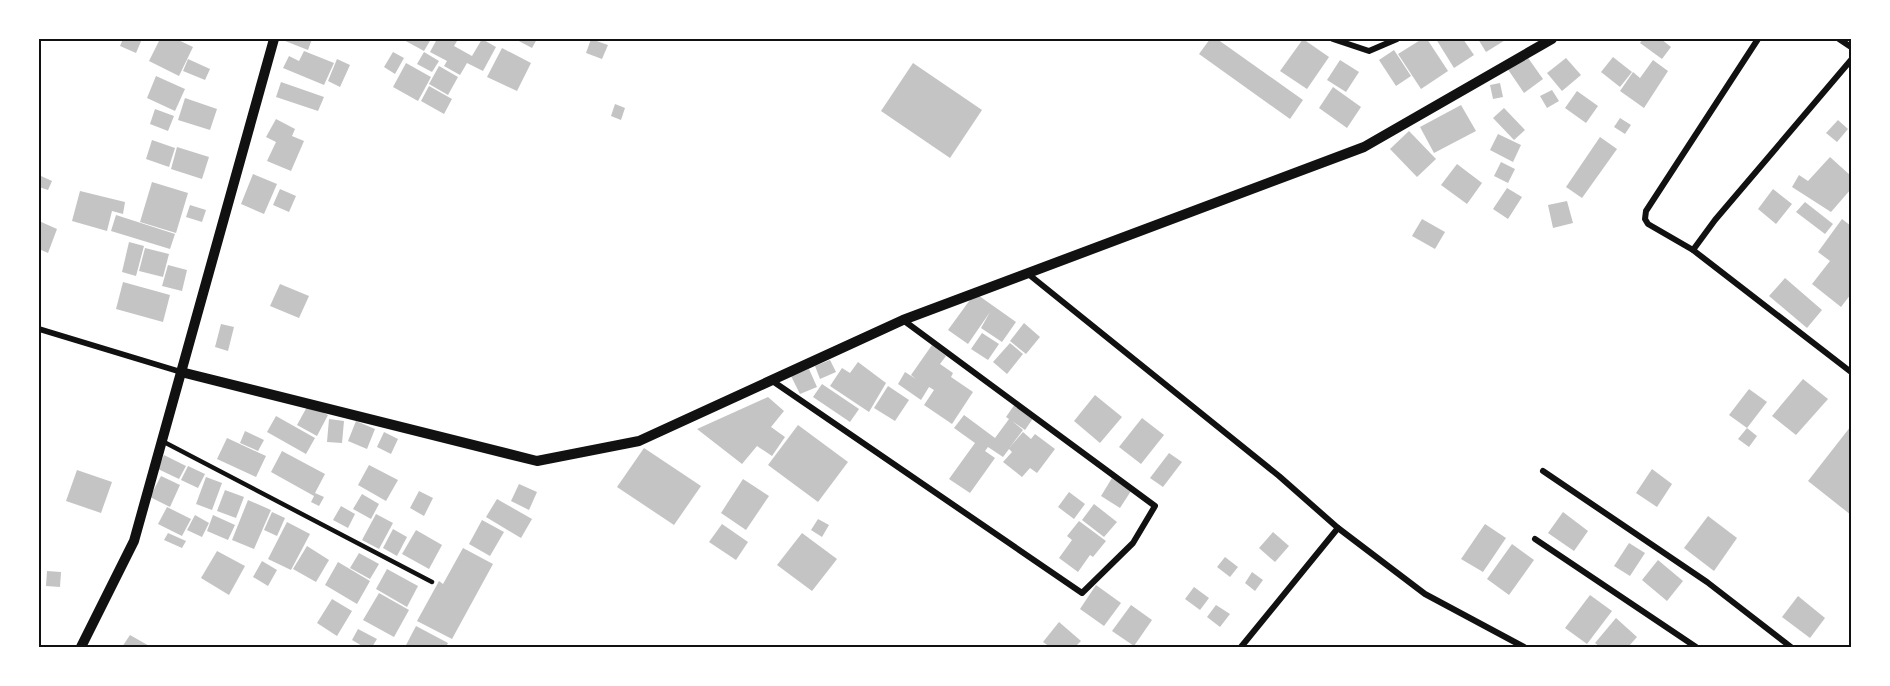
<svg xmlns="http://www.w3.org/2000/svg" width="1890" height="686" font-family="Commissioner,sans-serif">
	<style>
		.building { fill: #c4c4c4 }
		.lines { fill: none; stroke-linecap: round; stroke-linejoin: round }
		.service { stroke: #111; stroke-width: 4.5 }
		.minor { stroke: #111; stroke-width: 6 }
		.tertiary { stroke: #111; stroke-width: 10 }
		.neatline { fill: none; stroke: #111; stroke-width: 2 }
	</style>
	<rect width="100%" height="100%" fill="#fff"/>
	<g class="building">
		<path d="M123 39H142L136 53 120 46Z"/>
		<path d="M160 39H176L193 47 179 76 149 61Z"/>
		<path d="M280 39H312L308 50Z"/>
		<path d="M402 39H431L424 51Z"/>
		<path d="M437 39H454L457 41 454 46 472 56 482 39 496 47 483 71 467 63 460 75 444 66 447 61 430 52Z"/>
		<path d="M515 39H537L532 48Z"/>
		<path d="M591 39 608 45 602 59 586 53Z"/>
		<path d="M1210 39H1217L1303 100 1290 119 1199 54Z"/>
		<path d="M1303 39 1329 57 1307 89 1280 71Z"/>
		<path d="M1422 39H1427L1448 71 1421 89 1398 54Z"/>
		<path d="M1436 39H1463L1474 55 1454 68Z"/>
		<path d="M1478 39H1507L1486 52Z"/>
		<path d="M1643 39H1661L1671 47 1662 59 1640 43Z"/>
		<path d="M502 48 531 63 517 91 487 77Z"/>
		<path d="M1394 50 1411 76 1396 86 1379 60Z"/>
		<path d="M304 51 334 63 324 85 283 68 289 56 299 61Z"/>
		<path d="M393 52 404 58 395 74 384 67Z"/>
		<path d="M424 52 439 61 432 72 417 64Z"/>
		<path d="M1526 55 1543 79 1524 93 1507 68Z"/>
		<path d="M1613 57 1632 72 1620 87 1601 72Z"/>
		<path d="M1566 58 1581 75 1562 91 1547 73Z"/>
		<path d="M188 59 210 69 205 80 183 71Z"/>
		<path d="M337 59 350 65 340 87 328 81Z"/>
		<path d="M1340 60 1359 72 1346 92 1327 80Z"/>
		<path d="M1653 60 1668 71 1644 108 1620 91 1633 72 1640 78Z"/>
		<path d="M406 63 431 77 418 101 393 87Z"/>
		<path d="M913 63 982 110 950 158 881 111Z"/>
		<path d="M439 66 458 77 448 95 429 84Z"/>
		<path d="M156 76 185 89 175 111 147 98Z"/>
		<path d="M281 82 324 97 318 111 276 97Z"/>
		<path d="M1500 83 1503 97 1493 99 1490 85Z"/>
		<path d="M429 86 452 99 444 114 421 101Z"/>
		<path d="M1333 87 1361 107 1347 128 1319 108Z"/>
		<path d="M1552 90 1559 101 1547 108 1540 96Z"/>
		<path d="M1577 91 1598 106 1586 123 1565 108Z"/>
		<path d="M185 98 217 109 210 130 178 120Z"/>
		<path d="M615 104 625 108 621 120 611 116Z"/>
		<path d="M1461 105 1476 131 1434 153 1420 127Z"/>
		<path d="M1504 108 1525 130 1514 140 1493 118Z"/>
		<path d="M155 109 174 116 168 131 150 124Z"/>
		<path d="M1620 118 1631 125 1625 134 1614 127Z"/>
		<path d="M276 119 295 129 292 136 304 141 291 171 267 161 276 142 266 137Z"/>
		<path d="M1838 120 1848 129 1837 142 1826 133Z"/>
		<path d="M1409 131 1436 159 1417 177 1390 149Z"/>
		<path d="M1498 134 1521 145 1513 162 1490 150Z"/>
		<path d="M1600 137 1617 149 1582 198 1566 187Z"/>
		<path d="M152 140 175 148 169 167 146 159Z"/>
		<path d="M177 147 209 157 202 179 171 169Z"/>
		<path d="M1830 157 1851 176V189L1831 212 1792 187 1799 175 1808 181Z"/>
		<path d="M1501 162 1515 169 1508 183 1494 176Z"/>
		<path d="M1457 164 1482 183 1467 204 1441 185Z"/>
		<path d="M253 174 277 184 264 214 241 204Z"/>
		<path d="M41 176 52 181 48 190 39 187Z"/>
		<path d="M152 182 188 193 176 233 140 222Z"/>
		<path d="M1507 188 1522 197 1508 219 1493 209Z"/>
		<path d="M280 189 296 196 289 212 273 205Z"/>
		<path d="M1773 189 1792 204 1776 224 1758 209Z"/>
		<path d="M80 191 125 202 123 214 112 211 107 231 72 221Z"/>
		<path d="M1567 201 1573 223 1553 228 1548 205Z"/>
		<path d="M1805 202 1833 224 1825 234 1796 212Z"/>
		<path d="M190 205 206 210 202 222 186 217Z"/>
		<path d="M116 215 175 234 170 249 111 231Z"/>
		<path d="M1422 219 1445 232 1435 249 1412 236Z"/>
		<path d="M1842 219 1851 226V294L1841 307 1812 284 1830 261 1818 252Z"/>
		<path d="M39 221 57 229 48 253 39 249Z"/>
		<path d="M129 242 144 246 136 276 122 272Z"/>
		<path d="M145 248 169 254 163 277 139 271Z"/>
		<path d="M168 265 187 270 182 291 162 286Z"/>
		<path d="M1785 278 1822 310 1807 328 1769 296Z"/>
		<path d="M123 282 170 295 163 322 116 309Z"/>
		<path d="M280 284 309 296 299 318 270 306Z"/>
		<path d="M975 293 1016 322 1002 342 981 328 990 312 968 344 948 330Z"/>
		<path d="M1024 323 1040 337 1026 354 1010 341Z"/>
		<path d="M221 324 234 327 228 351 215 347Z"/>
		<path d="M982 333 999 344 988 360 971 349Z"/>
		<path d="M1010 343 1023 354 1007 374 993 362Z"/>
		<path d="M932 345 946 356 940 364 953 373 951 377 973 392 952 424 924 405 934 390 929 387 921 400 898 384 905 372 916 379 911 375Z"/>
		<path d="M830 360 836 372 820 379 815 366Z"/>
		<path d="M858 362 886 383 869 412 830 386 842 368 850 373Z"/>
		<path d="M809 369 817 387 800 394 791 376Z"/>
		<path d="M1803 379 1828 399 1796 435 1772 416Z"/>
		<path d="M822 384 859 409 850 422 813 397Z"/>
		<path d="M888 386 909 400 895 421 874 408Z"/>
		<path d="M1749 389 1767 402 1747 428 1729 415Z"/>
		<path d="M1095 395 1122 417 1100 443 1074 421Z"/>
		<path d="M768 397 784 411 771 427 785 437 772 456 757 446 742 464 697 429Z"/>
		<path d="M1015 404 1034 417 1025 430 1012 421 1023 430 1010 447 1023 432 1031 439 1035 434 1055 449 1037 473 1030 468 1022 477 1003 462 1012 452 1009 449 1003 457 988 447 985 451 995 458 970 493 949 479 975 443 954 428 964 415 995 438 1009 419 1006 417Z"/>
		<path d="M308 405 328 415 317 436 297 425Z"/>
		<path d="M276 416 315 438 306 454 267 432Z"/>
		<path d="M1142 418 1164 435 1141 464 1119 447Z"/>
		<path d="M329 419 344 421 342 443 327 442Z"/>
		<path d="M356 421 375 429 367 449 348 441Z"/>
		<path d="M798 425 848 462 818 502 768 465Z"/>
		<path d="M1851 426V515L1808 481Z"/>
		<path d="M1747 428 1757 436 1749 447 1738 439Z"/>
		<path d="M245 431 264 440 258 451 240 443Z"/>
		<path d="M384 432 398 439 391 454 377 447Z"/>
		<path d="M227 438 266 456 256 477 217 459Z"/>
		<path d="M644 448 701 486 674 525 617 487Z"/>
		<path d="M282 451 325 474 315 493 324 497 319 506 311 502 314 496 271 472Z"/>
		<path d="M1169 453 1182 462 1163 487 1150 478Z"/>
		<path d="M164 455 186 466 179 479 158 469Z"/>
		<path d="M369 465 398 480 386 501 358 485Z"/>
		<path d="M188 466 205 474 198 488 181 480Z"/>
		<path d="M1652 469 1672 484 1657 507 1636 493Z"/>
		<path d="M77 470 112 482 101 513 66 501Z"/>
		<path d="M161 476 180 485 170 507 150 497Z"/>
		<path d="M206 477 222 483 212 510 196 504Z"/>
		<path d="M1112 478 1131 491 1120 508 1101 496Z"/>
		<path d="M743 479 769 496 746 530 721 513Z"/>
		<path d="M519 484 537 492 529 510 511 501Z"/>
		<path d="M225 490 244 497 236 518 217 511Z"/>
		<path d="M419 491 433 498 424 516 410 508Z"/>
		<path d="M1069 492 1085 504 1074 519 1058 507Z"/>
		<path d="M362 494 379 504 371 519 353 509Z"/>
		<path d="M497 499 532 519 521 538 486 517Z"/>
		<path d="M248 500 271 510 254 549 232 540Z"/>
		<path d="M1094 504 1117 522 1104 537 1082 520Z"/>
		<path d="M341 506 355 514 348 528 333 520Z"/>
		<path d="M167 507 191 519 182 536 158 524Z"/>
		<path d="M272 512 285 518 277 536 264 530Z"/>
		<path d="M1563 512 1588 531 1574 551 1548 533Z"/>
		<path d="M376 514 393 523 379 549 362 540Z"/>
		<path d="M195 515 209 523 202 537 187 530Z"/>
		<path d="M213 515 235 525 228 540 207 531Z"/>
		<path d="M1708 516 1737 538 1714 571 1684 548Z"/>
		<path d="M818 519 829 525 822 537 811 530Z"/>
		<path d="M482 520 504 532 490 556 469 544Z"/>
		<path d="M1079 521 1106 541 1093 557 1090 555 1078 572 1059 558 1072 540 1067 536Z"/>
		<path d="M287 522 310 534 291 570 268 559Z"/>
		<path d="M722 524 748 542 736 560 709 542Z"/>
		<path d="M1485 524 1506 538 1483 572 1461 559Z"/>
		<path d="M393 529 407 537 397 556 383 548Z"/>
		<path d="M416 530 442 545 429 569 402 554Z"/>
		<path d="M1273 532 1289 546 1275 562 1259 548Z"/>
		<path d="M168 533 186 541 182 548 164 540Z"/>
		<path d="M802 533 837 559 812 591 777 565Z"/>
		<path d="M1629 543 1645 553 1630 576 1614 566Z"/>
		<path d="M1512 544 1534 560 1509 595 1487 579Z"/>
		<path d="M307 546 329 560 316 582 293 569Z"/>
		<path d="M463 548 493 564 452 639 417 621 439 581 443 584Z"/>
		<path d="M217 551 245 566 229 595 201 578Z"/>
		<path d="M359 553 379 564 370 579 350 568Z"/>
		<path d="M1225 557 1238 567 1230 577 1217 567Z"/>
		<path d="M1658 560 1683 581 1667 601 1642 580Z"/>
		<path d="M262 561 277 570 268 586 253 577Z"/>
		<path d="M338 562 370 581 357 604 325 585Z"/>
		<path d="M387 569 418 586 407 607 376 589Z"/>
		<path d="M47 571 61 572 60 587 46 586Z"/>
		<path d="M1252 572 1263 580 1255 591 1245 583Z"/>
		<path d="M1096 585 1121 603 1104 626 1080 609Z"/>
		<path d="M1194 587 1209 598 1200 610 1185 599Z"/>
		<path d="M379 593 409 610 394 637 363 620Z"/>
		<path d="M1590 595 1612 611 1587 644 1565 628Z"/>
		<path d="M1798 596 1825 618 1810 638 1782 617Z"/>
		<path d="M332 599 352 611 337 636 317 623Z"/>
		<path d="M1131 605 1152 620 1134 646 1112 631Z"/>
		<path d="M1216 605 1230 614 1220 627 1207 617Z"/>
		<path d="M1616 618 1637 637 1628 647H1600L1595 643Z"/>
		<path d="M1059 622 1081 641 1075 647H1050L1043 642Z"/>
		<path d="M416 626 448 643 446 647H405Z"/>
		<path d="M358 629 377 639 372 647H364L352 640Z"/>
		<path d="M130 635 151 647H122Z"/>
	</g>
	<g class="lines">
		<path class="service" d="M164 442 432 582"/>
		<g class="minor">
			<path d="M1333 39 1369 51 1397 39"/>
			<path d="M1839 39 1851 47"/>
			<path d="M1851 60 1715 220 1693 250 1851 372"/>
			<path d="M1693 250 1648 224 1645 219 1646 211 1758 39"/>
			<path d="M1027 273 1279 476 1338 528 1241 647"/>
			<path d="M39 329 181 372"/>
			<path d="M771 380 1082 593 1133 543 1155 506 903 320"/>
			<path d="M1543 471 1707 582 1791 647"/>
			<path d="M1338 528 1425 594 1524 647"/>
			<path d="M1535 539 1696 647"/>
		</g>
		<g class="tertiary">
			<path d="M181 372 537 461 639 441 903 320 1364 147 1552 39"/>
			<path d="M81 647 134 541 274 39"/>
		</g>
	</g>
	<rect width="1890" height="686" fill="none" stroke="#ffffff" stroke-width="81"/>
	<rect x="40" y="40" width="1810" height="606" class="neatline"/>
</svg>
